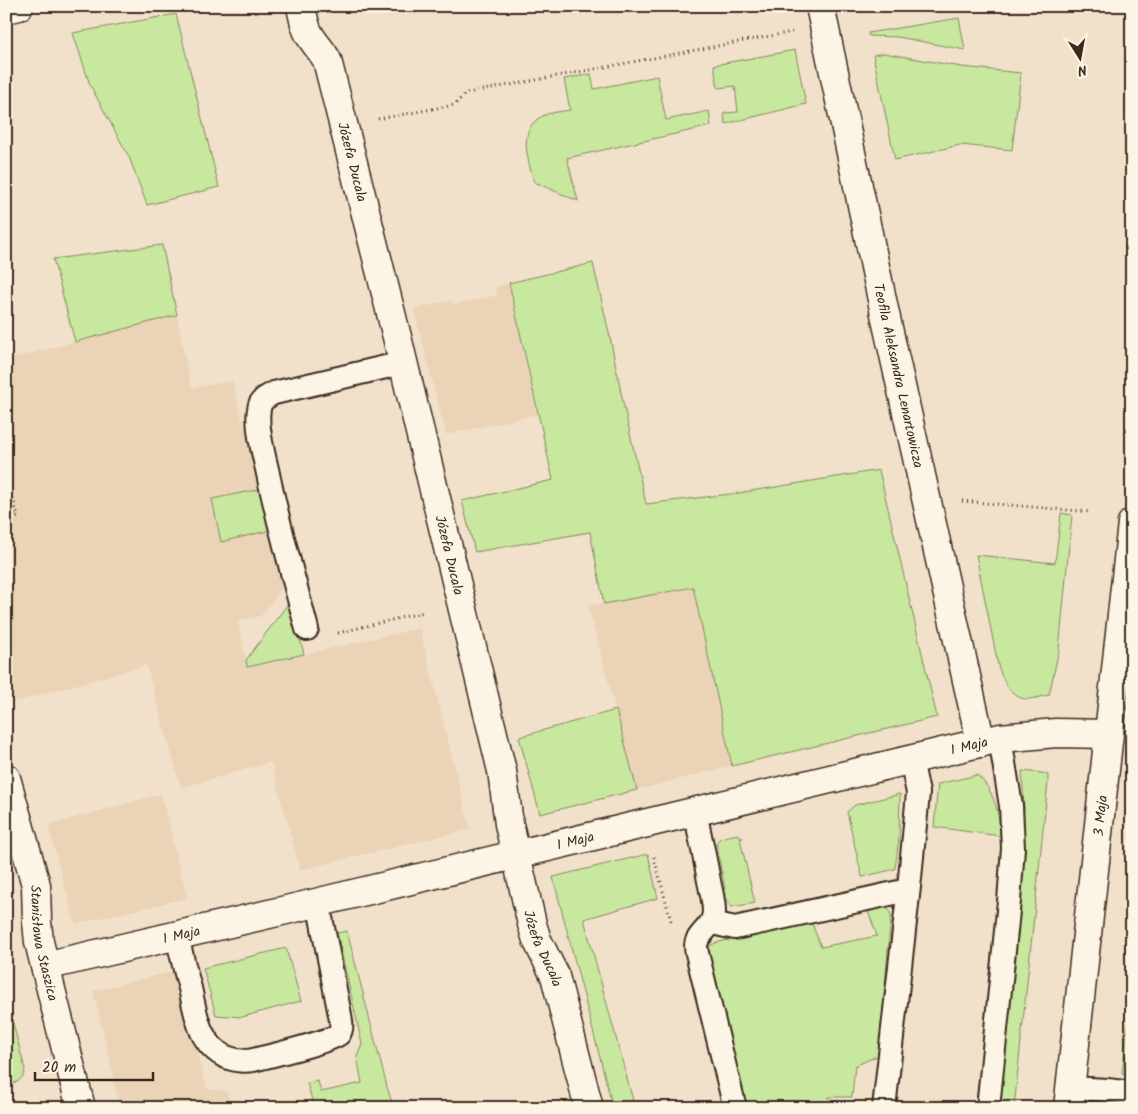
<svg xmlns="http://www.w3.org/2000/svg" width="1138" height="1114" font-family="Kalam,sans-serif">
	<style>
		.built { fill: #ebd3b7 }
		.green { fill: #c8e79f; stroke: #82885e }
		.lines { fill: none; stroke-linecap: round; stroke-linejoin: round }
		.service-casing { stroke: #3b2a1e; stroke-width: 26 }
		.minor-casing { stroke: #3b2a1e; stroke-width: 31 }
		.tertiary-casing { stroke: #3b2a1e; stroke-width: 31 }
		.path { stroke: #3b2a1e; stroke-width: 3; stroke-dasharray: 1 4; stroke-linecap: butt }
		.service { stroke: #fcf5e5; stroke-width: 22 }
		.minor { stroke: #fcf5e5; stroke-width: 28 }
		.tertiary { stroke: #fcf5e5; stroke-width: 28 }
		.labels { text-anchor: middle; stroke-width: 5; stroke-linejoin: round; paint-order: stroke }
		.street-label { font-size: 14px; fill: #3b2a1e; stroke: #fcf5e5 }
	</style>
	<rect width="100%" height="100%" fill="#f2e1ca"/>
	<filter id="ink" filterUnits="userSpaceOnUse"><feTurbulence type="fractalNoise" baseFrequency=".02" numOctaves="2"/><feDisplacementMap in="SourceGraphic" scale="10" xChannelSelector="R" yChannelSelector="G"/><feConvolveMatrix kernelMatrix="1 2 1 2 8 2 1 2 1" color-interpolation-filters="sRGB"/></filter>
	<g filter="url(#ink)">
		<g class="built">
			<path d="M509 283 538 414 446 435 414 309 452 300 453 305 497 295 495 287Z"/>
			<path d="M177 315 187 367 192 388 232 381 261 489 212 499 221 542 271 530 285 584 261 616 238 621 247 667 420 628 470 829 300 870 271 762 181 788 146 665 15 702 6 666V360Z"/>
			<path d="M693 587 732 766 637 790 588 606Z"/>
			<path d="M161 794 187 898 75 924 48 825Z"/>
			<path d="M174 971 207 1089 227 1091 231 1108H123L121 1103 119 1101 114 1084 115 1082 93 991Z"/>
		</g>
		<g class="green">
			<path d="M176 14 219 187 147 205 129 157 90 85 73 33Z"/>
			<path d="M959 18 965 50 898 37 869 36 868 33Z"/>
			<path d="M795 50 806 104 725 124 724 113 738 112 735 86 718 88 714 65Z"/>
			<path d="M884 53 962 67 1021 73 1012 150 960 145 895 160 873 55Z"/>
			<path d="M591 74 594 89 657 76 666 120 709 111 711 126 567 158 578 201 534 182C528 159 515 126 547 114 555 112 563 111 570 110L564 79Z"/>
			<path d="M162 245 177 315 75 342 53 259Z"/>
			<path d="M593 263 610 337 623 402 646 504 739 493 879 470 937 717 732 766 693 587 604 604 590 532 475 552 462 501 553 480 509 283Z"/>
			<path d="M261 489 271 530 221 542 212 499Z"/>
			<path d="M1061 513 1072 515 1059 650 1049 695C1042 696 1032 700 1024 699 1009 695 1002 679 998 665L976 555 1055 563Z"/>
			<path d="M290 601 304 654 247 667 246 660Z"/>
			<path d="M616 710 637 790 540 814 519 737Z"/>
			<path d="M1022 771 1043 773 1048 775V782L1014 1108H997L1023 844 1024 808Z"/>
			<path d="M977 775C994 789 1000 815 1000 836L934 827 938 784Z"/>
			<path d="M900 794 899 839 895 869 862 877 847 812 855 805Z"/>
			<path d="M737 834 743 838 740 839 755 903 732 907 727 900 716 843 720 838Z"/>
			<path d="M648 854 658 898 584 919 635 1108H613L553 877Z"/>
			<path d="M885 906 890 911 891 916 879 1055 855 1066 852 1097H829L828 1108H745L707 951 710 946 715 943 811 921 821 947 877 936 867 908Z"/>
			<path d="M347 931 387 1087 394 1108H318L317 1105 314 1107 307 1083 318 1081 321 1092 362 1083 357 1057 362 1044 337 933Z"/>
			<path d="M286 948 301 1001 242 1017 216 1015 203 968Z"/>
			<path d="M1132 993V1078L1122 1073Z"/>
			<path d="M6 1006 9 1008 25 1069C24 1080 16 1083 6 1086Z"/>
		</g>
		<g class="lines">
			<defs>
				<g id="service">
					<path d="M307 629C293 576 278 523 267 469 263 453 256 425 259 409 260 400 266 397 274 393L403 363"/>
					<path d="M695 812C700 835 705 858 709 881 711 891 714 901 714 912 713 927 702 930 697 941 695 945 696 949 697 953L735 1108"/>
					<path d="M713 920 721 925 735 928 908 890"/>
					<path d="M177 935C181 953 185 971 190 988 196 1015 199 1044 226 1057 236 1061 243 1062 253 1060 266 1057 332 1041 339 1034 343 1028 341 1021 340 1015L318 902"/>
					<path d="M1071 1088 1107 1090 1132 1093"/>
					<path d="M884 1108 910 878 918 793 911 759"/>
					<path d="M988 1108 1009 901 1013 848 1011 806 1000 738"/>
				</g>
				<g id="minor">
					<path id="s1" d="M301 6C303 15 304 25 309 34 314 43 322 51 327 60L398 341 502 771 509 824 532 924 537 940 555 976 589 1108"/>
					<path id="s2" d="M820 6 888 328 981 743"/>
					<path d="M6 9 19 6"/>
					<path id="s3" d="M6 778 36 885 37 922 39 942 81 1108"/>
					<path id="s4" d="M45 966 299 907 1000 738 1056 733 1108 734"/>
				</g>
				<g id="tertiary">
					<path id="s5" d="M1068 1108 1132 523"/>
				</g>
			</defs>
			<use href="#service" class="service-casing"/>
			<use href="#minor" class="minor-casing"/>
			<use href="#tertiary" class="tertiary-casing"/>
			<g class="path">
				<path d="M378 119 454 105C459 101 462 96 467 93L792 32"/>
				<path d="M6 474 18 517 6 520"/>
				<path d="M962 501 1091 512"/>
				<path d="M338 633 424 612"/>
				<path d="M654 857 671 921"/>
			</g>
			<use href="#service" class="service"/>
			<use href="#minor" class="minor"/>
			<use href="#tertiary" class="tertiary"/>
		</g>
	</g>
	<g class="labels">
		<g class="street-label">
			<text dy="5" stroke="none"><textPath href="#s1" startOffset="166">Józefa Ducala</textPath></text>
			<text dy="5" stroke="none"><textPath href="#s2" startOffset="378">Teofila Aleksandra Lenartowicza</textPath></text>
			<text dy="5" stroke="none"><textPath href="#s1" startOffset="571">Józefa Ducala</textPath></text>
			<text dy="5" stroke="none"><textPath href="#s4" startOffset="950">1 Maja</textPath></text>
			<text dy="5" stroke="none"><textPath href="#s5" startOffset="294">3 Maja</textPath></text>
			<text dy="5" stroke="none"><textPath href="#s4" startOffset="545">1 Maja</textPath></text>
			<text dy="5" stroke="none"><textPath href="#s4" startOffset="140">1 Maja</textPath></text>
			<text dy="5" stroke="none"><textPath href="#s3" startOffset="170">Stanisława Staszica</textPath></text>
			<text dy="5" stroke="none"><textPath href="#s1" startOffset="976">Józefa Ducala</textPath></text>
		</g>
	</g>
	<rect width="1138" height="1114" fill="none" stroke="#fcf5e5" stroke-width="25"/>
	<rect x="12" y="12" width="1113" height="1089" fill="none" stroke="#3b2a1e" stroke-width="2" filter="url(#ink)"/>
	<g transform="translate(1080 58) rotate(169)" stroke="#fcf5e5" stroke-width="4" paint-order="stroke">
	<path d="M0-4L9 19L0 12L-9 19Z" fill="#3b2a1e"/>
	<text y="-8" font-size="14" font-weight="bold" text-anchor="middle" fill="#3b2a1e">N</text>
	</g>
	<path d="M35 1072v8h118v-8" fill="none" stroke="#3b2a1e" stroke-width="2.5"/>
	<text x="42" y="1072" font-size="15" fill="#3b2a1e" stroke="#fcf5e5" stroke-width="4" paint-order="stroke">20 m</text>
</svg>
